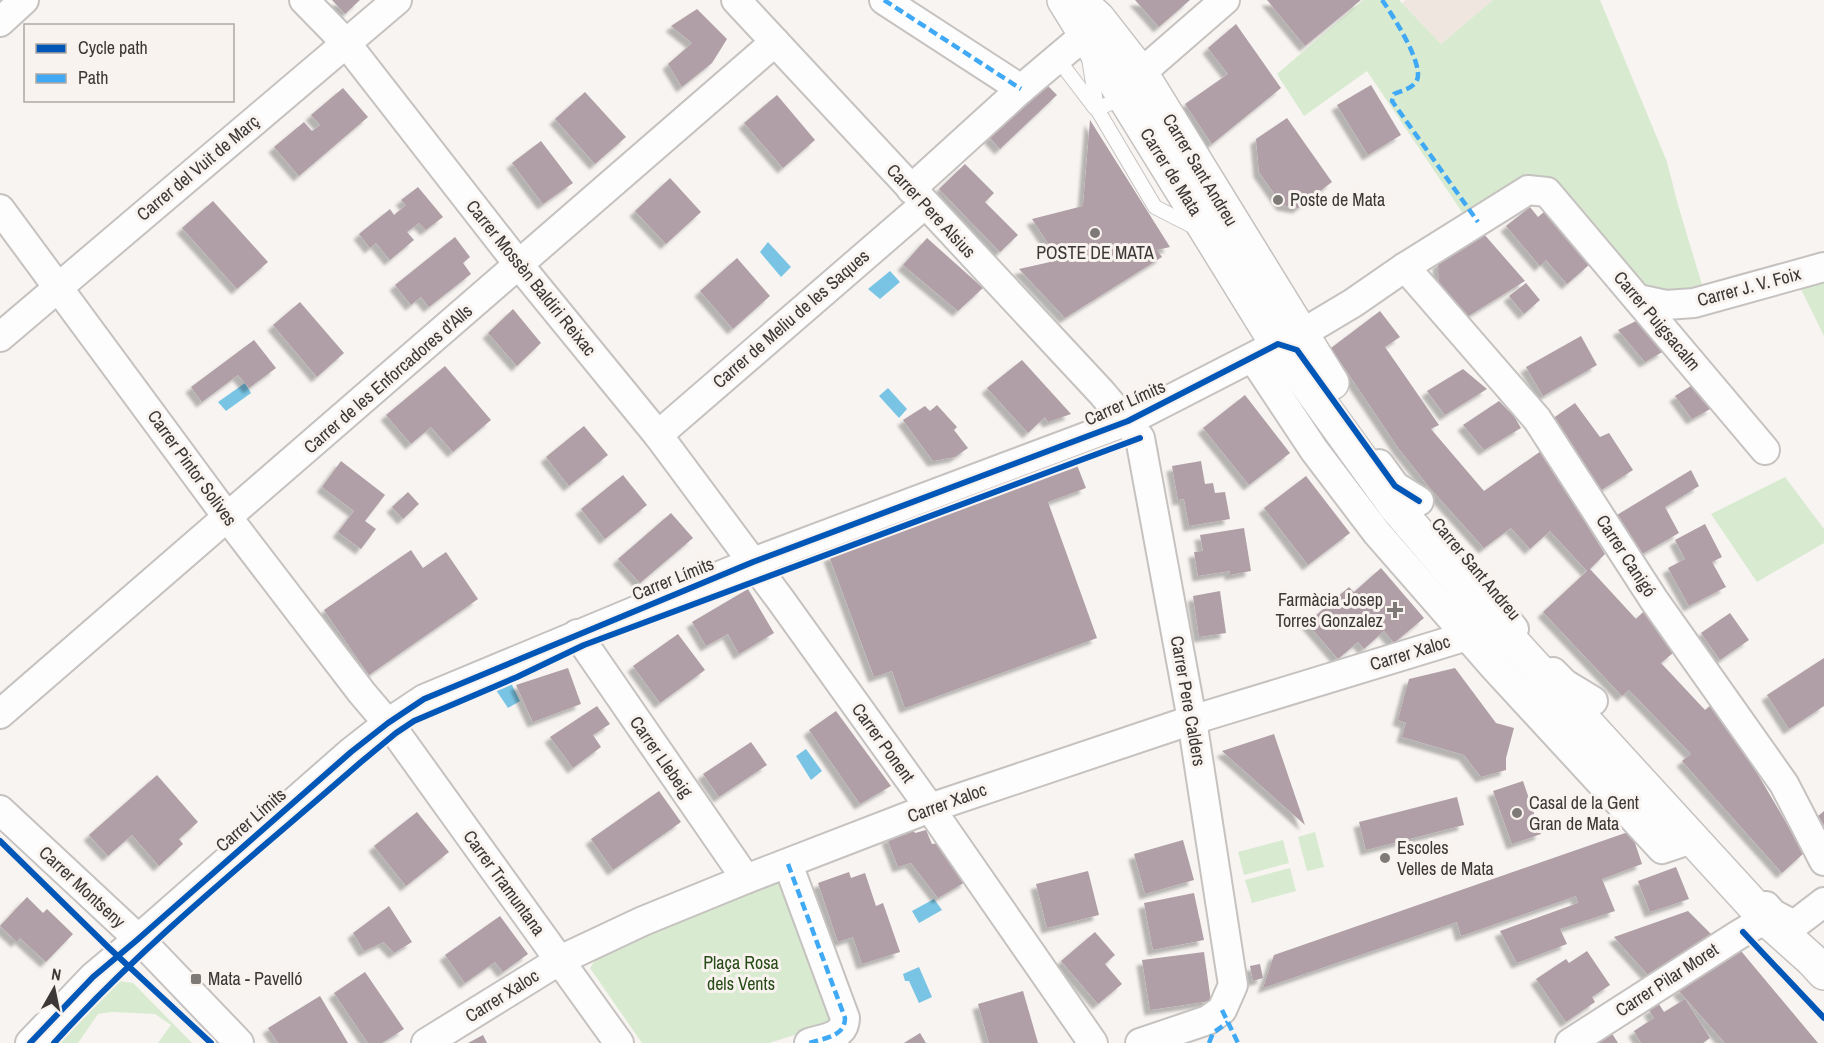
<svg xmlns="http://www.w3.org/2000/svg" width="1824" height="1043" font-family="'Archivo Narrow',sans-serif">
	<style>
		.built { fill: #efe6e0 }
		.green { fill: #d8eacf }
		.water { fill: #79c4e4 }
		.building { fill: #b09fa6; filter: url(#shadow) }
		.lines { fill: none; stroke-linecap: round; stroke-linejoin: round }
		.service-casing { stroke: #c5c2c0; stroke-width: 16 }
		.minor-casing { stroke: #c5c2c0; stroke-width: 32 }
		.secondary-casing { stroke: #c5c2c0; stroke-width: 36 }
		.service { stroke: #fefdfd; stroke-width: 14 }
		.minor { stroke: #fefdfd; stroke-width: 28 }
		.secondary { stroke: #fefdfd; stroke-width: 33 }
		.quiet { stroke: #3fa9f5; stroke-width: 4.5; stroke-dasharray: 9 4.5; stroke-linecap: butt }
		.cycleway-casing { stroke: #f9f3ef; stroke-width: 10 }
		.cycleway { stroke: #0057b8; stroke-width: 6 }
		.poi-dot { fill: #7d7a78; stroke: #f9f3ef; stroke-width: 2 }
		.labels { text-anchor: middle; stroke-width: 6; stroke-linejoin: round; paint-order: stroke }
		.street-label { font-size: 18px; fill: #3b3837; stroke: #f9f3ef }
		.poi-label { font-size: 18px; fill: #3b3837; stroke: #f9f3ef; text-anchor: start }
		.park-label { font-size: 18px; fill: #274b17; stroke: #f9f3ef }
	</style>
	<defs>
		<filter id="shadow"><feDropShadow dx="-5.5" dy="5.5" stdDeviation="1.5" flood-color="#0004"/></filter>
	</defs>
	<rect width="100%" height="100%" fill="#f7f4f1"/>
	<path class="built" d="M1406 0H1493L1441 44 1402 3Z"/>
	<g class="green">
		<path d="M1363 0H1399L1441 44 1493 0H1600L1667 162 1678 205 1703 288 1663 293 1641 285 1562 195 1539 175 1464 215 1367 71 1304 116 1277 74Z"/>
		<path d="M1824 281V336L1800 287Z"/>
		<path d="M1785 477 1824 529V543L1757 582 1711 514Z"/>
		<path d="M1315 832 1324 867 1307 871 1298 837Z"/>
		<path d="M1283 840 1289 863 1244 875 1238 852Z"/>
		<path d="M1290 868 1296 891 1252 903 1245 880Z"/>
		<path d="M776 882 787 888 833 1015 827 1025 769 1043H642L590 968 598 956Z"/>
		<path d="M119 981 133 983 192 1043H158L171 1025 155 1014 112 1012 98 1014 78 1043H60Z"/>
	</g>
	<g class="water">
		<path d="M768 242 791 267 781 277 760 252Z"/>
		<path d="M890 271 900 282 880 299 868 289Z"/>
		<path d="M245 383 251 393 226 411 218 402Z"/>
		<path d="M888 388 907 409 899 418 879 396Z"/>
		<path d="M510 681 520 701 508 708 494 687Z"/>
		<path d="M806 749 822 771 811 780 796 756Z"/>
		<path d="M934 899 942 910 919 923 912 911Z"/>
		<path d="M919 967 932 997 919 1003 909 981H905L903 974Z"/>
	</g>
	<g class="building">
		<path d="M332 0H360L345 14Z"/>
		<path d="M1135 0H1190L1159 27Z"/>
		<path d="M1267 0H1361L1305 46Z"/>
		<path d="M697 9 727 39 712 63 682 87 668 64 692 43 671 26Z"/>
		<path d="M1236 24 1281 88 1212 144 1185 104 1228 74 1208 48Z"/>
		<path d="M1045 83 1057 95 1000 149 989 137Z"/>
		<path d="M1371 85 1401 135 1368 155 1337 105Z"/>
		<path d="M343 88 368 117 299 176 274 147 304 122 312 131 320 125 311 115Z"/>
		<path d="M585 92 626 137 595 164 555 119Z"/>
		<path d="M777 95 815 140 783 168 744 123Z"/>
		<path d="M1287 118 1332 182 1298 208 1282 205 1259 172 1256 139Z"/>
		<path d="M1090 120 1170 247 1157 250 1162 257 1065 318 1019 269 1059 260 1032 219 1083 206Z"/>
		<path d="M541 141 573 183 543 204 512 163Z"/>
		<path d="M965 164 994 193 985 202 1018 235 1000 252 939 189Z"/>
		<path d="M670 178 701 212 666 244 635 211Z"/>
		<path d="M418 187 443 217 426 230 419 223 407 232 414 240 390 260 376 243 370 248 359 234 390 209 394 215 406 205 401 200Z"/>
		<path d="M213 201 268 262 237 289 182 228Z"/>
		<path d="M1530 207 1538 217 1544 212 1589 265 1567 284 1546 260 1540 266 1506 226Z"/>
		<path d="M1483 233 1525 281 1462 320 1439 295 1438 263Z"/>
		<path d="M455 237 470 257 463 263 471 274 429 307 421 297 411 305 395 285Z"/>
		<path d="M927 238 983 288 958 311 903 265Z"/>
		<path d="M737 258 770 296 733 329 700 291Z"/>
		<path d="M1526 283 1540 300 1524 314 1509 296Z"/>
		<path d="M300 302 344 353 317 377 273 325Z"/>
		<path d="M513 309 541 343 517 366 488 333Z"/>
		<path d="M1380 311 1400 337 1385 347 1439 425 1431 429 1484 491 1541 451 1605 554 1590 569 1636 619 1644 611 1673 653 1661 663 1705 710 1712 704 1750 761 1804 853 1782 873 1682 761 1691 754 1629 690 1622 696 1543 612 1587 571 1550 531 1530 549 1511 528 1484 548 1430 488 1399 449 1331 348Z"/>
		<path d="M1636 321 1664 351 1645 362 1618 330Z"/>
		<path d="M1581 336 1597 365 1543 396 1526 367Z"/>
		<path d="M254 340 276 368 249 388 238 375 202 402 191 387Z"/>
		<path d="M1022 360 1071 414 1048 422 1045 417 1028 433 987 388Z"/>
		<path d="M445 366 491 420 453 452 431 427 411 444 386 415Z"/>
		<path d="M1463 369 1487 389 1445 415 1427 391Z"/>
		<path d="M1694 384 1712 408 1692 419 1675 396Z"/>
		<path d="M1245 395 1290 453 1249 485 1203 428Z"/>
		<path d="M1499 401 1514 416 1521 428 1484 450 1463 425Z"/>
		<path d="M1575 403 1600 437 1609 433 1633 470 1600 491 1552 419Z"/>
		<path d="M937 405 957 427 954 430 968 448 955 457 933 461 903 420 925 406 930 411Z"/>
		<path d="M584 426 608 455 569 486 546 457Z"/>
		<path d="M341 461 385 495 365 521 376 529 361 549 338 532 354 511 322 487Z"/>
		<path d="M1201 461 1205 484 1213 483 1215 493 1225 492 1230 519 1189 526 1184 499 1178 500 1172 466Z"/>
		<path d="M1077 465 1086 488 1048 502 1097 638 905 708 892 671 874 677 829 556Z"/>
		<path d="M1691 470 1699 486 1665 507 1679 533 1640 555 1617 515Z"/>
		<path d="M623 475 647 505 605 539 581 509Z"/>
		<path d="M1306 476 1350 533 1308 565 1264 508Z"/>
		<path d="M408 492 419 504 403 519 392 507Z"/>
		<path d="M671 513 693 538 640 583 618 559Z"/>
		<path d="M1705 524 1722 557 1712 562 1726 587 1689 606 1668 568 1685 559 1675 540Z"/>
		<path d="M1244 528 1251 571 1230 575V571L1198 576 1194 552 1203 551 1200 535Z"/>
		<path d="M411 550 423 568 446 552 478 599 369 675 324 610Z"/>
		<path d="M1381 568 1424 618 1394 643 1384 631 1364 649 1358 642 1338 659 1307 623 1349 587 1354 592Z"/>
		<path d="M748 589 774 633 739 654 728 634 706 646 692 622Z"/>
		<path d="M1220 591 1226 633 1199 637 1193 596Z"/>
		<path d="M1730 613 1749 640 1720 660 1701 633Z"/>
		<path d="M678 634 705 670 660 703 633 666Z"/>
		<path d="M1824 658V706L1789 729 1767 695Z"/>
		<path d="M568 668 581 704 533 722 516 685Z"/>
		<path d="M1455 668 1496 723 1514 728 1506 758V770L1481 777 1464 755 1402 737 1406 723 1398 720 1409 679Z"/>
		<path d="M597 706 610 724 593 735 601 747 573 768 550 737Z"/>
		<path d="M836 711 891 786 860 804 809 730Z"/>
		<path d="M1274 734 1305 825 1222 751Z"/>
		<path d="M751 742 767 765 719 797 703 774Z"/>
		<path d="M157 775 198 822 179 839 183 844 159 866 132 835 108 856 89 835Z"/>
		<path d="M1523 781 1541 834 1512 844 1493 791Z"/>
		<path d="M659 791 681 822 613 870 591 839Z"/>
		<path d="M1457 797 1464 825 1366 850 1359 822Z"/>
		<path d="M1824 811V826L1818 816Z"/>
		<path d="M417 812 449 852 406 886 374 846Z"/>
		<path d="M912 828 915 833 926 830 932 844 939 843 967 881 938 898 911 863 898 867 887 838Z"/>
		<path d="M1631 831 1642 864 1602 879 1615 911 1560 929 1567 944 1517 963 1500 931 1578 903 1576 896 1461 936 1457 922 1263 988 1274 955Z"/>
		<path d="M1183 840 1194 880 1145 894 1134 854Z"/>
		<path d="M1676 867 1689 899 1650 912 1638 881Z"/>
		<path d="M1088 871 1099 915 1047 928 1036 884Z"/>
		<path d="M849 872 851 878 865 873 876 906 883 903 900 952 862 964 853 937 838 942 818 883Z"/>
		<path d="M1194 893 1204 940 1153 950 1144 903Z"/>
		<path d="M27 897 43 913 47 909 73 934 46 962 20 938 17 942 0 926Z"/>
		<path d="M389 906 412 942 394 953 384 942 364 951 353 933Z"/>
		<path d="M1688 911 1711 934 1648 975 1614 937Z"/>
		<path d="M500 916 528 954 503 972 495 962 465 983 445 955Z"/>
		<path d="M1095 932 1115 955 1105 964 1122 984 1098 1004 1061 961Z"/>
		<path d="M1587 951 1610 985 1592 997 1595 1002 1566 1022 1536 979 1566 959 1569 963Z"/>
		<path d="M1741 951 1818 1043H1725L1678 990Z"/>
		<path d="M1204 952 1211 1001 1150 1010 1142 960Z"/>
		<path d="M1260 964 1263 978 1253 981 1250 966Z"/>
		<path d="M365 972 404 1029 382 1043H368L334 993Z"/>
		<path d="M1023 991 1038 1043H989L978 1004Z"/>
		<path d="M320 996 348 1043H278L268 1028Z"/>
		<path d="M1685 999 1710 1038 1703 1043H1641L1634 1031 1654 1018 1649 1010 1659 1004 1664 1012Z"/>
		<path d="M1611 1032 1618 1043H1595Z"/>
		<path d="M920 1033 926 1043H904Z"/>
		<path d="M483 1035 487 1043H468Z"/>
	</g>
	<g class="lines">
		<defs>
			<g id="service">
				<path d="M1057 58 1095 108"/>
				<path d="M1089 58 1097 109"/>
				<path d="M1124 97 1097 109 1155 207 1196 228"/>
			</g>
			<g id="minor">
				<path d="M304 0 346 43 519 265 658 435 780 599 930 808 1093 1043"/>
				<path d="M736 0 1101 392 1140 438 1192 720 1233 985 1222 1010 1208 1020 1140 1043"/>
				<path d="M884 0 1021 89"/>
				<path d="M0 22 24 0"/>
				<path d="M1141 73 1225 0"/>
				<path d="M911 189 1021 89 1085 35"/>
				<path d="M0 209 228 518 362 693 396 733 619 1043"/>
				<path d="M1405 267 1537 419 1654 600 1784 784 1824 861"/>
				<path d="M1638 299 1666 305 1694 303 1824 267"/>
				<path d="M1280 328 1301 334 1353 303 1405 267 1528 190 1547 192 1765 450"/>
				<path d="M0 337 397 0"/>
				<path d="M1253 358 1314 450 1377 533 1495 668 1662 849 1692 839"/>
				<path d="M658 435 925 204"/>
				<path d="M1379 464 1395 486 1419 501"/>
				<path d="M577 634 746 879"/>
				<path d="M1553 672 1565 684 1593 701"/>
				<path d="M0 714 775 42"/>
				<path d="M0 810 147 947 239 1043"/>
				<path d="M788 864 845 1018C845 1037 824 1038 809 1043"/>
				<path d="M1766 906 1773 914 1794 925 1824 902"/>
				<path d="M30 1043 93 977 137 940 351 752 388 723 424 699 753 562 1128 421 1278 344 1298 351"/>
				<path d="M426 1043 560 960 643 921 746 879 930 808 1192 720 1467 636 1494 622 1510 624 1514 629"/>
				<path d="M1570 1043 1735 937 1773 914"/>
			</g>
			<g id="secondary">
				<path d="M1064 0 1270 333 1395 506 1494 622 1765 918 1812 960 1824 973"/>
				<path d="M1089 10 1098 18 1141 73 1332 383"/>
			</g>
		</defs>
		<use href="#service" class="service-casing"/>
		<use href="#minor" class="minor-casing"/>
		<use href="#secondary" class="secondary-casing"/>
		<use href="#service" class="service"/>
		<use href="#minor" class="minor"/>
		<use href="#secondary" class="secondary"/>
		<g class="quiet">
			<path d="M884 0 1021 89"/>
			<path d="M1382 0C1392 14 1424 64 1417 80 1414 88 1401 91 1394 94L1392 101 1478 222"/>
			<path d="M788 864 845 1018C845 1037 824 1038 809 1043"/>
			<path d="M1222 1010 1238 1043"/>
			<path d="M1209 1043 1213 1033 1228 1022"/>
		</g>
		<defs>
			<g id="cycleway">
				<path d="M0 841 109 948 211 1043"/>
				<path d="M1743 932 1824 1018"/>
				<path d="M30 1043 93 977 137 940 351 752 388 723 424 699 753 562 1128 421 1278 344 1297 350 1395 486 1419 501"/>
				<path d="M54 1043C147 940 257 853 361 762L396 733 414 721 517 677 584 645 1140 438"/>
			</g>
		</defs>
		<use href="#cycleway" class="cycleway-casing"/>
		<use href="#cycleway" class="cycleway"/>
	</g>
	<g class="poi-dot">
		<circle cx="1278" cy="200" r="6"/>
		<circle cx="1095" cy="233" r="6"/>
		<path d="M1392 601h6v6h6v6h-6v6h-6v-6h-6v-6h6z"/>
		<circle cx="1517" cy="813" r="6"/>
		<circle cx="1385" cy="858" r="6"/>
		<rect x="190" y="973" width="12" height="12" rx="3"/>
	</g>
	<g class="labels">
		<g class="street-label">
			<text transform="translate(198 168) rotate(-40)" y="6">Carrer del Vuit de Març</text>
			<text transform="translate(1200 170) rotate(59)" y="6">Carrer Sant Andreu</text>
			<text transform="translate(1171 172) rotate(58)" y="6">Carrer de Mata</text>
			<text transform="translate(931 211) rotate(47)" y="6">Carrer Pere Alsius</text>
			<text transform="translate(531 278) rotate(51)" y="6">Carrer Mossèn Baldiri Reixac</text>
			<text transform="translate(1749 287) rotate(-15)" y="6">Carrer J. V. Foix</text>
			<text transform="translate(791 319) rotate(-41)" y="6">Carrer de Meliu de les Saques</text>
			<text transform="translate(1657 321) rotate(50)" y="6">Carrer Puigsacalm</text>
			<text transform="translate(388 379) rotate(-41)" y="6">Carrer de les Enforcadores d'Alls</text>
			<text transform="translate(1125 403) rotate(-24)" y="6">Carrer Límits</text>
			<text transform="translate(192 468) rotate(54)" y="6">Carrer Pintor Solives</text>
			<text transform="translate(1626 556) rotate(57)" y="6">Carrer Canigó</text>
			<text transform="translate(1476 569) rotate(50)" y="6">Carrer Sant Andreu</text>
			<text transform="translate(673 579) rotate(-22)" y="6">Carrer Límits</text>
			<text transform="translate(1410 653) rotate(-17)" y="6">Carrer Xaloc</text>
			<text transform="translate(1188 701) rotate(80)" y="6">Carrer Pere Calders</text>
			<text transform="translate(883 743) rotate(54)" y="6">Carrer Ponent</text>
			<text transform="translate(661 757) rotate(55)" y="6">Carrer Llebeig</text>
			<text transform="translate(947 803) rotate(-20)" y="6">Carrer Xaloc</text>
			<text transform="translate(251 820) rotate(-41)" y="6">Carrer Límits</text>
			<text transform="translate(504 883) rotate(54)" y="6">Carrer Tramuntana</text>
			<text transform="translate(82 887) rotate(43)" y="6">Carrer Montseny</text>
			<text transform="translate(1667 980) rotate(-33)" y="6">Carrer Pilar Moret</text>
			<text transform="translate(502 996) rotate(-32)" y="6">Carrer Xaloc</text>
		</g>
		<g class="poi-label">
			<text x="1290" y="206">Poste de Mata</text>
			<text x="1095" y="259" text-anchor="middle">POSTE DE MATA</text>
			<text x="1383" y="606" text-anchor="end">Farmàcia Josep<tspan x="1383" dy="21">Torres Gonzalez</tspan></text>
			<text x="1529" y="809">Casal de la Gent<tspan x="1529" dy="21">Gran de Mata</tspan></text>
			<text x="1397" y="854">Escoles<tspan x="1397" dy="21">Velles de Mata</tspan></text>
			<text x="208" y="985">Mata - Pavelló</text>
		</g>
		<g class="park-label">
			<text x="741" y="969">Plaça Rosa<tspan x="741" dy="21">dels Vents</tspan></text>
		</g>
	</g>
	<rect x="24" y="24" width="210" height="78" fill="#f9f3ef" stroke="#ada8a5" stroke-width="1.5"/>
	<rect x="36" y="44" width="30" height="9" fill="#0057b8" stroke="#ada8a5" stroke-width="1.5"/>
	<text x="78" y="54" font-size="18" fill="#3b3837">Cycle path</text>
	<rect x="36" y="74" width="30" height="9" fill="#3fa9f5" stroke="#ada8a5" stroke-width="1.5"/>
	<text x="78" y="84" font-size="18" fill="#3b3837">Path</text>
	<g transform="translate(54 989) rotate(9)" stroke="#f9f3ef" stroke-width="4.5" paint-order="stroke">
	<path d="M0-4.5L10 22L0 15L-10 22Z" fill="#3b3837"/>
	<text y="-9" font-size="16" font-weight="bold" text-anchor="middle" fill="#3b3837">N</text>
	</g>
</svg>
